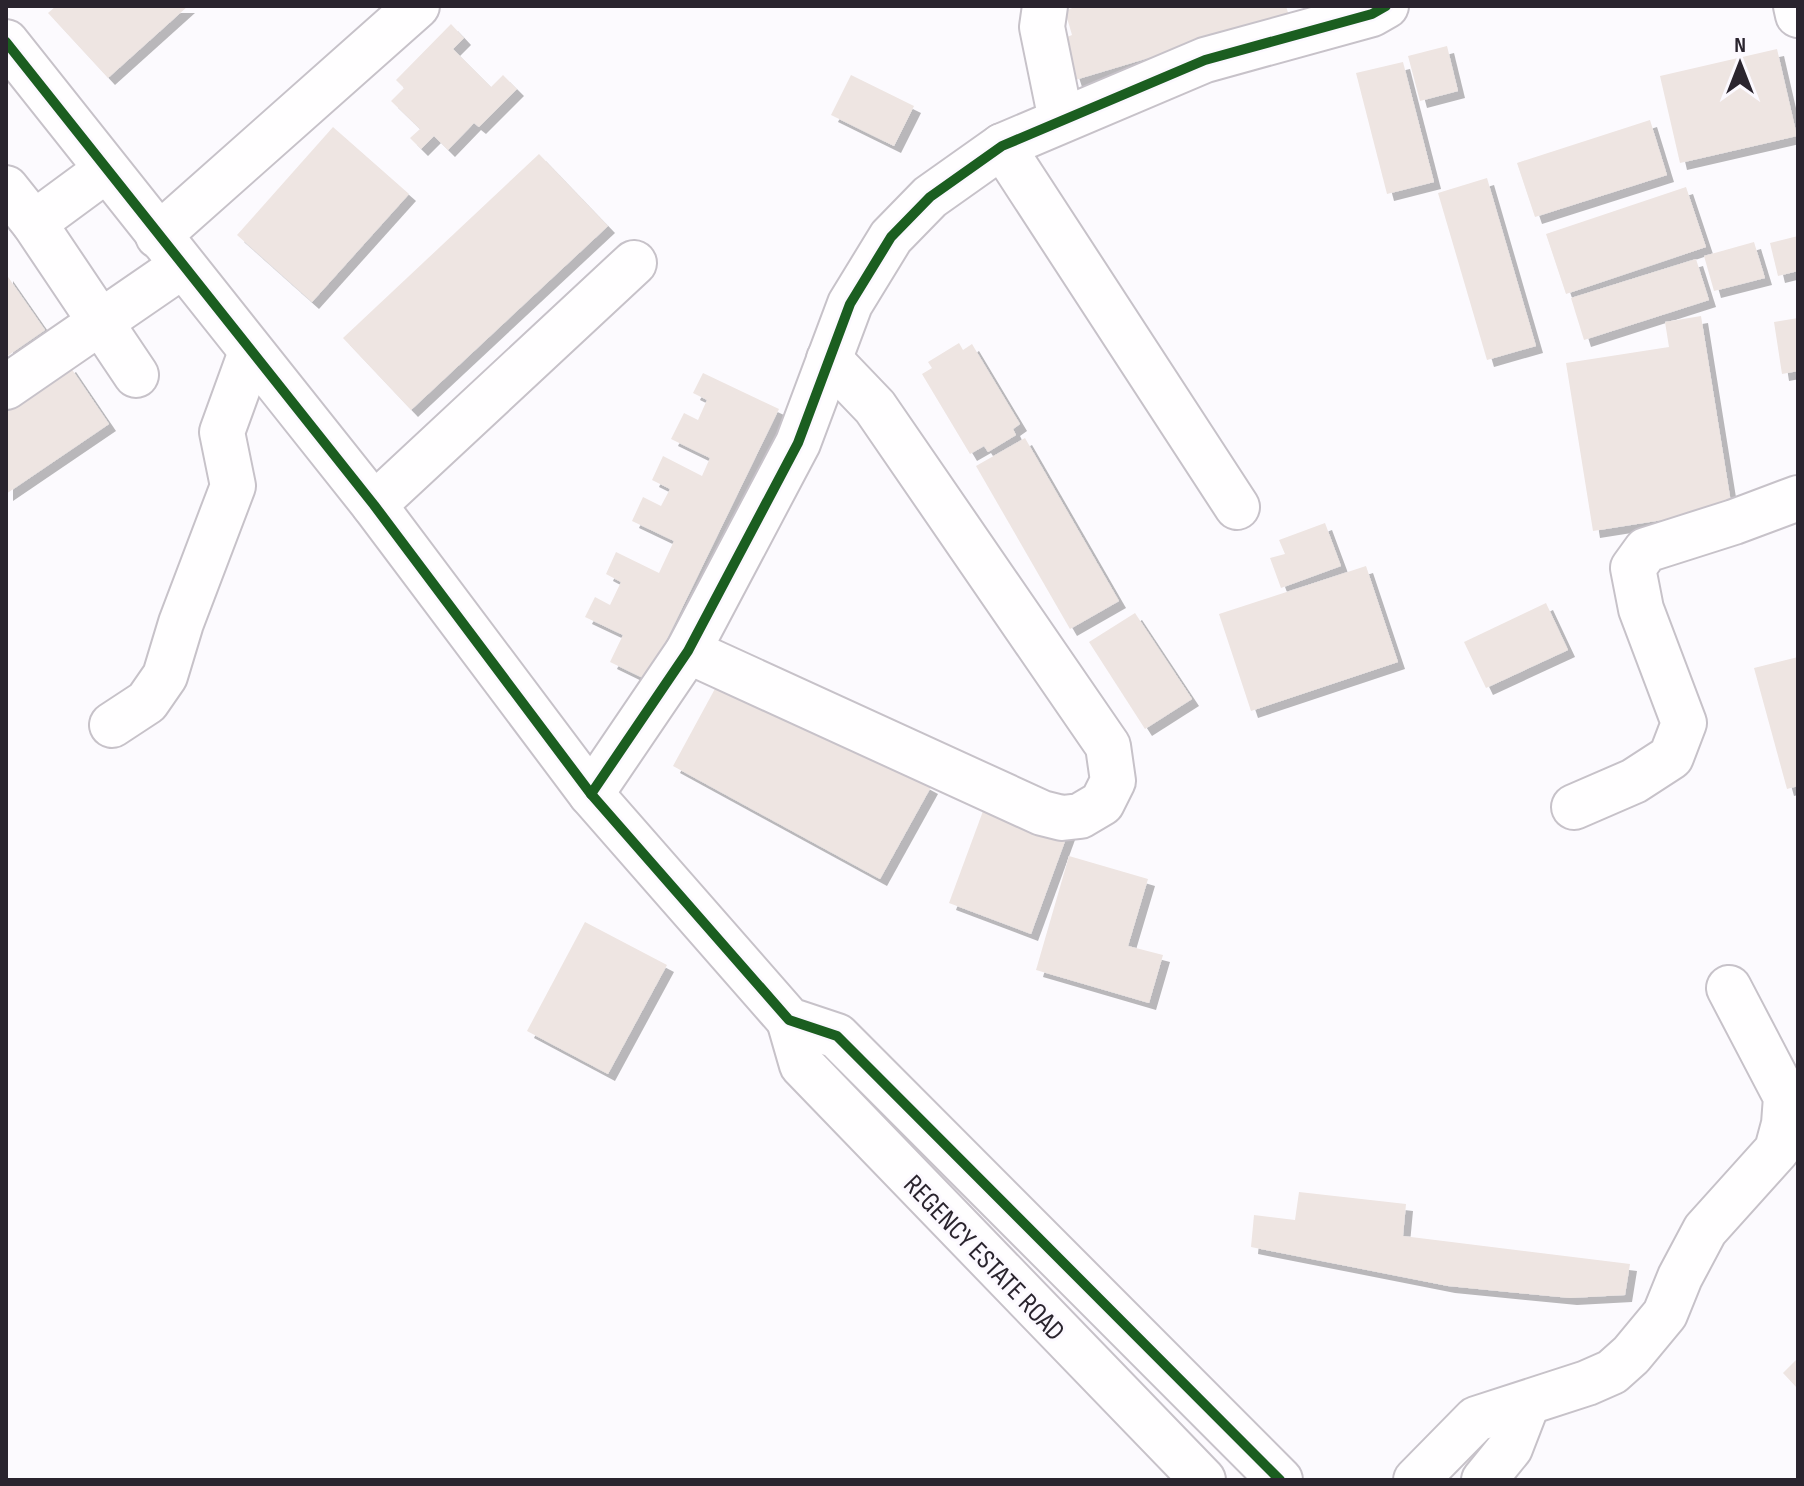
<svg xmlns="http://www.w3.org/2000/svg" width="1804" height="1486" font-family="'Sofia Sans Condensed',sans-serif">
	<style>
		.building { fill: #eee5e2; filter: url(#shadow) }
		.lines { fill: none; stroke-linecap: round; stroke-linejoin: round }
		.minor-casing { stroke: #c7c2c9; stroke-width: 48 }
		.minor { stroke: #fffeff; stroke-width: 44 }
		.cycleway-casing { stroke: #fcf9ff; stroke-width: 15 }
		.cycleway { stroke: #1b5e20; stroke-width: 10 }
		.labels { text-anchor: middle; stroke-width: 6; stroke-linejoin: round; paint-order: stroke }
		.street-label { font-size: 28px; fill: #2a242e; stroke: #fcf9ff }
	</style>
	<defs>
		<filter id="shadow"><feDropShadow dx="7" dy="7" stdDeviation="0" flood-color="#0004"/></filter>
	</defs>
	<rect width="100%" height="100%" fill="#fcfafe"/>
	<g class="building">
		<path d="M56 6H188L108 78 48 13Z"/>
		<path d="M1077 6H1286L1289 16 1075 80 1062 39 1072 35 1065 11Z"/>
		<path d="M451 24 464 38 453 49 491 87 503 75 517 89 479 127 474 123 448 150 434 136 421 149 410 138 420 129 391 101 404 88 396 80Z"/>
		<path d="M1447 46 1458 91 1420 101 1408 56Z"/>
		<path d="M1777 49 1797 136 1680 163 1660 76Z"/>
		<path d="M1403 62 1434 182 1387 194 1356 73Z"/>
		<path d="M851 75 914 106 894 146 831 115Z"/>
		<path d="M1650 120 1667 175 1535 217 1517 163Z"/>
		<path d="M333 127 409 194 312 302 237 235Z"/>
		<path d="M539 154 608 226 411 410 343 338Z"/>
		<path d="M1487 178 1536 346 1487 360 1438 193Z"/>
		<path d="M1686 187 1706 247 1566 294 1546 234Z"/>
		<path d="M1798 236V271L1778 276 1770 243Z"/>
		<path d="M1754 242 1765 278 1714 291 1704 256Z"/>
		<path d="M1696 259 1709 300 1584 340 1571 298Z"/>
		<path d="M6 274 45 330 6 357Z"/>
		<path d="M1701 316 1732 509 1593 531 1566 363 1669 347 1665 322Z"/>
		<path d="M1798 318V371L1782 374 1774 322Z"/>
		<path d="M959 343 963 350 972 344 1020 424 1013 429 1016 435 988 452 984 446 970 454 922 374 932 368 928 362Z"/>
		<path d="M69 365 109 424 6 494V408Z"/>
		<path d="M703 373 779 409 647 680 610 662 623 635 585 617 595 597 610 605 621 582 606 574 616 552 659 573 674 541 632 521 643 497 661 506 670 489 652 480 663 456 702 476 710 458 671 439 684 413 698 420 707 400 693 393Z"/>
		<path d="M1025 438 1119 601 1070 629 976 466Z"/>
		<path d="M1325 523 1341 566 1281 588 1270 558 1285 554 1279 540Z"/>
		<path d="M1366 566 1398 662 1251 711 1219 614Z"/>
		<path d="M1546 603 1568 650 1486 688 1464 642Z"/>
		<path d="M1135 613 1192 699 1145 729 1089 642Z"/>
		<path d="M1798 657V786L1787 789 1754 668Z"/>
		<path d="M723 674 931 787 880 879 673 766Z"/>
		<path d="M986 803 1068 833 1031 934 949 903Z"/>
		<path d="M1069 856 1148 879 1128 946 1163 955 1149 1003 1036 970Z"/>
		<path d="M585 922 667 965 608 1074 527 1031Z"/>
		<path d="M1299 1192 1406 1204 1403 1236 1630 1264 1625 1295 1570 1298 1448 1286 1251 1247 1254 1215 1295 1220Z"/>
		<path d="M1798 1358V1389L1783 1373Z"/>
	</g>
	<g class="lines">
		<defs>
			<g id="minor">
				<path d="M1045 6 1042 27 1061 120"/>
				<path d="M1796 6 1798 15"/>
				<path d="M6 42 374 505 591 794 789 1020 837 1036 1280 1480"/>
				<path d="M1002 146 1237 507"/>
				<path d="M6 188 34 223 136 375"/>
				<path d="M34 223 106 170"/>
				<path d="M158 236 417 6"/>
				<path d="M6 387 182 266"/>
				<path d="M374 505 634 263"/>
				<path d="M688 651 1042 813 1062 818 1080 816 1102 803 1113 781 1108 746 875 407 829 359"/>
				<path d="M112 725 147 702 165 676 181 623 233 486 222 432 251 352"/>
				<path d="M591 794 688 651 798 443 850 304 891 237 930 197 1002 146 1205 60 1372 14 1386 6"/>
				<path d="M1574 807 1634 781 1671 757 1684 723 1641 609 1633 568 1646 550 1734 522 1798 498"/>
				<path d="M789 1020 802 1065 1203 1480"/>
				<path d="M1416 1480 1476 1419 1587 1383 1612 1372 1631 1355 1665 1314 1680 1277 1705 1230 1777 1150 1784 1124 1786 1097 1729 988"/>
				<path d="M1484 1480 1510 1448 1527 1404"/>
			</g>
		</defs>
		<use href="#minor" class="minor-casing"/>
		<use href="#minor" class="minor"/>
		<defs>
			<g id="cycleway">
				<path d="M6 42 374 505 591 794 789 1020 837 1036 1280 1480"/>
				<path d="M591 794 688 651 798 443 850 304 891 237 930 197 1002 146 1205 60 1372 14 1386 6"/>
			</g>
		</defs>
		<use href="#cycleway" class="cycleway-casing"/>
		<use href="#cycleway" class="cycleway"/>
	</g>
	<g class="labels">
		<g class="street-label">
			<text transform="translate(985 1257) rotate(46)" y="10">REGENCY ESTATE ROAD</text>
		</g>
	</g>
	<rect width="1804" height="1486" fill="none" stroke="#2a242e" stroke-width="16"/>
	<g transform="translate(1740 64)" stroke="#fcf9ff" stroke-width="6" paint-order="stroke">
	<path d="M0-6L14 30L0 20L-14 30Z" fill="#2a242e"/>
	<text y="-12" font-size="22" font-weight="bold" text-anchor="middle" fill="#2a242e">N</text>
	</g>
</svg>
